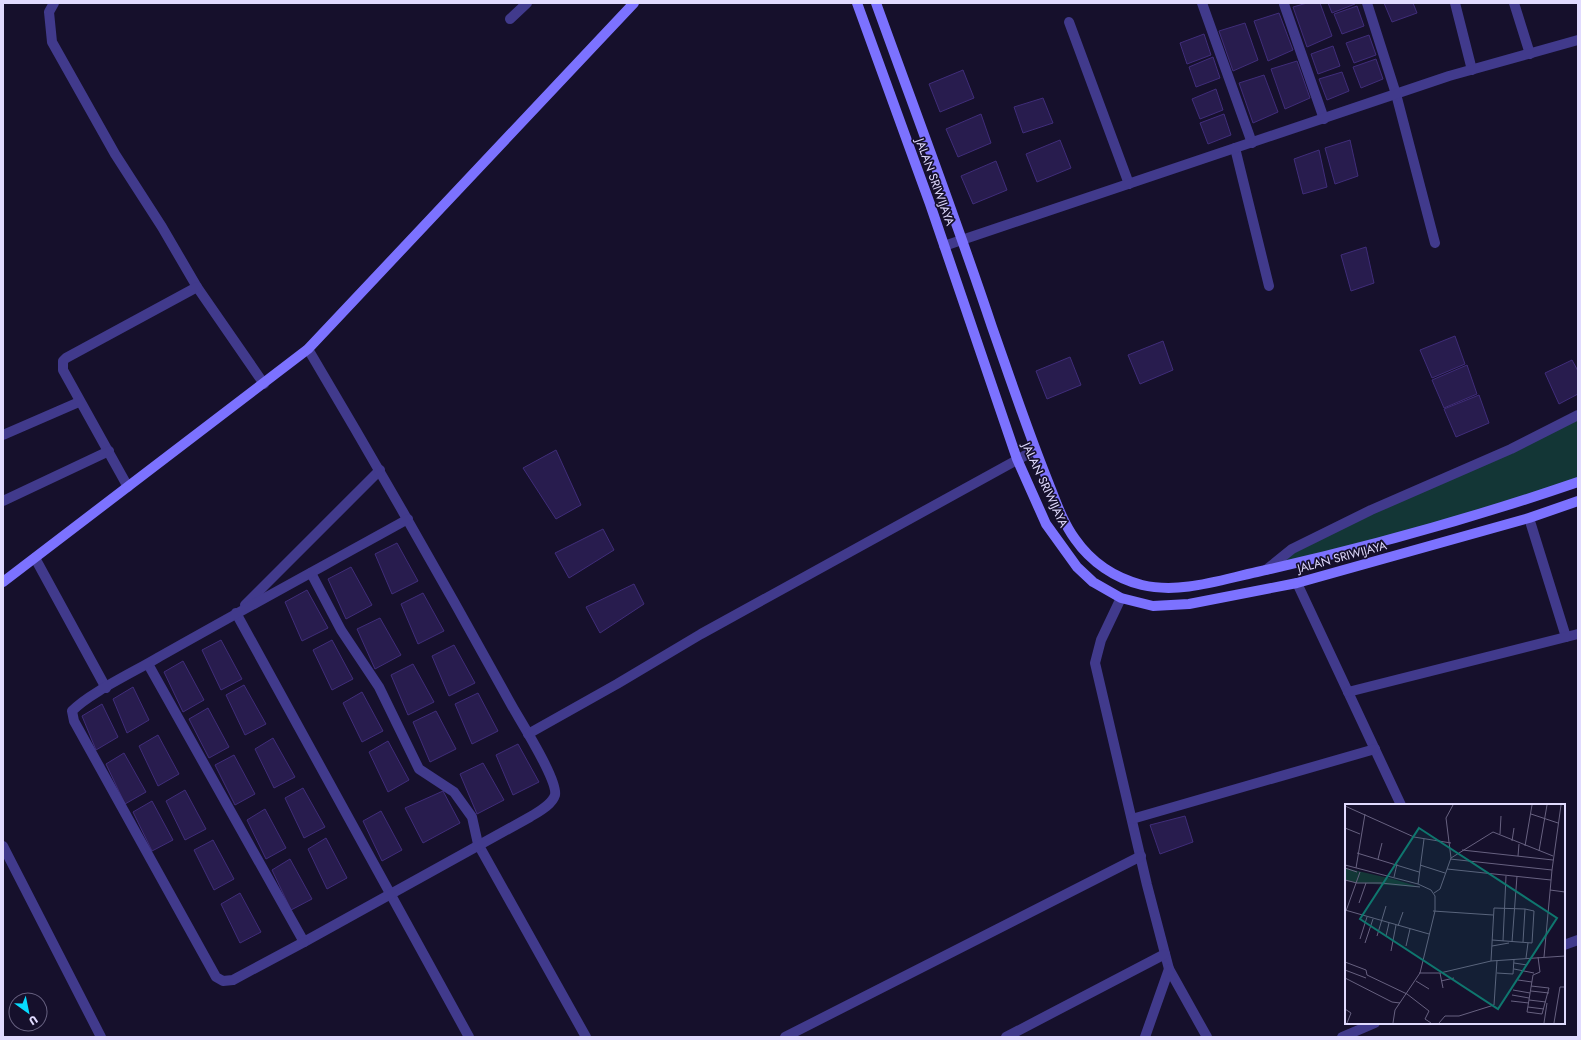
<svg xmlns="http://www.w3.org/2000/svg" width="1581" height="1040" font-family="Jost,sans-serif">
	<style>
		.green { fill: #133636 }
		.building { fill: #281c4e; stroke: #402d7a }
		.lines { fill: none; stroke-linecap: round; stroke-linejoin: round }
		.minor { stroke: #413a8c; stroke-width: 10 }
		.secondary { stroke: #7c72ff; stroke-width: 10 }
		.labels { text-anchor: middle; stroke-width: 3.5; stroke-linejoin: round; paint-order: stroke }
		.street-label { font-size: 12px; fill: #e1dbff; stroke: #16102c }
		.inset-road { fill: none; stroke: #676180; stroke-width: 1 }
		.view { fill: #0f766e; fill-opacity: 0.15; stroke: #0f766e; stroke-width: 2 }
		.inset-edge { fill: none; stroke: #e1dbff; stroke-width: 2 }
	</style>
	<rect width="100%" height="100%" fill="#16102c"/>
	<path class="green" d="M1578 416V481L1523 500 1269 568 1293 549Z"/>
	<g class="building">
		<path d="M1307 3H1320L1332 36 1307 47 1293 7Z"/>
		<path d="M1328 3H1355V4L1332 13Z"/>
		<path d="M1384 3H1413L1417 13 1392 22Z"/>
		<path d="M1357 6 1364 26 1342 34 1334 14Z"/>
		<path d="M1279 13 1293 50 1268 61 1254 21Z"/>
		<path d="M1245 23 1258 60 1233 71 1219 31Z"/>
		<path d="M1204 34 1211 55 1187 64 1180 43Z"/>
		<path d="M1369 35 1376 55 1354 63 1346 43Z"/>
		<path d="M1333 46 1340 66 1318 74 1311 54Z"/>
		<path d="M1213 57 1220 78 1196 87 1189 67Z"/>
		<path d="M1376 59 1383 79 1361 88 1353 67Z"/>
		<path d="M1297 61 1310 98 1285 109 1271 69Z"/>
		<path d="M963 70 974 98 940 112 929 84Z"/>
		<path d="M1342 72 1349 91 1327 100 1319 79Z"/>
		<path d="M1264 75 1278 112 1253 123 1239 83Z"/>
		<path d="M1216 89 1223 110 1200 119 1192 99Z"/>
		<path d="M1043 98 1053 123 1023 133 1014 107Z"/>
		<path d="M981 114 991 143 958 157 946 129Z"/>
		<path d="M1224 114 1231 135 1208 144 1200 123Z"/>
		<path d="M1060 140 1071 168 1037 182 1026 154Z"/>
		<path d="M1350 140 1358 176 1335 184 1325 148Z"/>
		<path d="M1319 150 1327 187 1303 194 1294 159Z"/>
		<path d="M996 161 1007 190 973 204 961 176Z"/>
		<path d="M1366 247 1374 283 1351 291 1341 255Z"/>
		<path d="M1455 336 1465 364 1432 378 1420 350Z"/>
		<path d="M1163 341 1173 370 1140 384 1128 355Z"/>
		<path d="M1070 357 1081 385 1047 399 1036 371Z"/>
		<path d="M1572 360 1578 371V394L1559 404 1545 373Z"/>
		<path d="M1467 365 1477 394 1444 408 1432 380Z"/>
		<path d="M1479 395 1489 423 1456 437 1444 409Z"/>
		<path d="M556 450 581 505 556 519 523 468Z"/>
		<path d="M603 529 614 550 569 578 555 553Z"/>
		<path d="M397 543 418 581 392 594 375 554Z"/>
		<path d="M351 567 372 605 346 619 328 579Z"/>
		<path d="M634 584 644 604 600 633 586 607Z"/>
		<path d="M307 590 328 628 302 641 285 602Z"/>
		<path d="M423 593 444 631 418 644 401 604Z"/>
		<path d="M380 618 401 655 375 669 357 629Z"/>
		<path d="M221 640 242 679 221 690 202 650Z"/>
		<path d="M332 640 353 679 332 690 313 650Z"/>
		<path d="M454 645 475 683 449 696 432 656Z"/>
		<path d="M183 661 204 700 183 712 164 672Z"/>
		<path d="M413 664 434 702 408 715 391 675Z"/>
		<path d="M244 685 266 724 245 735 226 695Z"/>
		<path d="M133 687 149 720 127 733 113 699Z"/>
		<path d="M362 692 383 731 362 742 343 703Z"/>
		<path d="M478 693 498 731 472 744 455 704Z"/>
		<path d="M102 704 118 737 96 750 82 716Z"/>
		<path d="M208 708 229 747 209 758 189 719Z"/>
		<path d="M436 711 456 749 430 762 413 722Z"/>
		<path d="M158 735 179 774 158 786 139 746Z"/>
		<path d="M273 738 295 777 274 788 255 749Z"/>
		<path d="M388 741 409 780 388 792 369 752Z"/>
		<path d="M518 744 539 782 513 795 496 755Z"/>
		<path d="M124 753 146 792 125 804 106 764Z"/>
		<path d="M234 755 255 794 235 805 215 765Z"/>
		<path d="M483 763 504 800 477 814 460 774Z"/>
		<path d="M303 788 325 827 304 838 285 798Z"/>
		<path d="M185 790 206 829 185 840 166 801Z"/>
		<path d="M443 791 460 823 423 843 405 808Z"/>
		<path d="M152 801 173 840 152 851 133 812Z"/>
		<path d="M265 809 286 848 266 859 247 820Z"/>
		<path d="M381 811 402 850 382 861 363 821Z"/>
		<path d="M1185 816 1193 842 1160 854 1150 825Z"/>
		<path d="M326 838 347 878 327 889 308 849Z"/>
		<path d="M213 840 234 879 214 890 194 850Z"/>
		<path d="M290 859 312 899 291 910 272 870Z"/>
		<path d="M240 893 261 932 240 943 221 904Z"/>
	</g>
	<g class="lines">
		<g class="minor">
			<path d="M54 3 49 12 52 42 115 154 162 227 197 287 264 384"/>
			<path d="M1202 3 1252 143"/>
			<path d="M1367 3 1396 94 1435 243"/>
			<path d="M1455 3 1472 70"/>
			<path d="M1514 3 1530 54"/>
			<path d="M1284 4 1324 119"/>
			<path d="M510 19 527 3"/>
			<path d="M1069 22 1129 184"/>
			<path d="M1235 148 1269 286"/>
			<path d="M944 246 1449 76 1578 40"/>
			<path d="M3 435 79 402"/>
			<path d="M128 487 63 370V361L66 358 197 287"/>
			<path d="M3 501 109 451"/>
			<path d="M1529 518 1566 637"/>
			<path d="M35 558 106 688"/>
			<path d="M1266 570 1292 549 1371 510 1511 449 1578 415"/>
			<path d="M311 573 341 630 379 687 419 769 454 792 472 817 478 844 586 1037"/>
			<path d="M1297 583 1401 805"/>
			<path d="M1121 598 1101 640 1095 663 1147 885 1169 969 1207 1037"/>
			<path d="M245 605 380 470"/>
			<path d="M236 613 469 1037"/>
			<path d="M148 664 304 942 530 817C538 812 552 805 555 795 558 780 521 722 512 706 446 586 378 467 308 349"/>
			<path d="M1348 692 1578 634"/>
			<path d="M528 734 617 684 701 634 1035 450"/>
			<path d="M1132 819 1375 749"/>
			<path d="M3 846 101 1037"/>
			<path d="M304 942 233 980 223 981 216 977 74 721 72 711C89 693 136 671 159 657 242 610 325 565 408 519"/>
			<path d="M1564 945 1578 940"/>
			<path d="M785 1037 1141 856"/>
			<path d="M1006 1037 1165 954"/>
			<path d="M1145 1037 1169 969"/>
			<path d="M1342 1037 1375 1023"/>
		</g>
		<g class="secondary">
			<path d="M857 3 930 204 1017 459 1046 524 1077 567 1093 582 1121 598 1153 606 1189 604 1297 583 1529 518 1578 501"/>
			<path d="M876 3C915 111 956 219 992 327 1010 378 1027 429 1047 479 1055 499 1062 521 1075 539 1091 562 1115 578 1142 585 1180 594 1220 580 1257 572 1365 548 1473 518 1578 482"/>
			<path d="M3 582 308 349 634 3"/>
		</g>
	</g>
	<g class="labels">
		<g class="street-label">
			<text transform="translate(935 182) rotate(70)" y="4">JALAN SRIWIJAYA</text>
			<text transform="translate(1045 485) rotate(65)" y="4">JALAN SRIWIJAYA</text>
			<text transform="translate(1342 557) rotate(-15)" y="4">JALAN SRIWIJAYA</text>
		</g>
	</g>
	<g transform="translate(1345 804)">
		<rect width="220" height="220" fill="#16102c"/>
		<path d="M0 64 48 75 74 83 12 79 0 76Z" fill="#133636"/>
		<path class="inset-road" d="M0 2 69 33 106 39M186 10 213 19M0 24 15 30M155 30 156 12M167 37 169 24M180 42 187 1M117 46 208 56M194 47 202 1M12 49 74 68M173 52 174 40M106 54 148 28 208 52M33 55 37 39M105 55 207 66M0 61 73 80 86 86 90 92V107L75 169 50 206 48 219M75 61 100 69M0 64 12 68M11 64 20 10M102 65 206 76M49 73 52 60M0 76 12 79H36L75 83M73 80 79 35M205 86 220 88M89 89 95 85 106 54 101 14 108 1M14 99 21 79M0 106 84 130M1 107 15 68M88 107 148 111M53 122 58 108M32 132 41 102M41 132 44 119M15 135 22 113M147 136 187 139 189 107 180 105M158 137 161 72M167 138 172 72M20 139 28 115M61 142 65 125M147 142 164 139M46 147 51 121M199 153 207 66 216 1M181 154 183 139M146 157 149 104 180 105 178 138M0 158 21 166 22 171 62 190 84 207 80 215 86 219M169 159 182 161M169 165 189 169M0 166 21 174M74 169H95L146 157 220 152M95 169 98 184M152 169 168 170 169 155M0 174 47 198 55 199M173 176 187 178M71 177 84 185M96 177 109 174M186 182 204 184 197 210 182 208 188 171 195 168 193 153M168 186 185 189M186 187 204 189M167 191 184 194M184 196 201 198M166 197 184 199M183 203 199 205M0 205 6 209 2 219M94 219 100 212H114L149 201 152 156M199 219 202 199M209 219 215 183H220"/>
		<path class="view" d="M74 24 212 114 153 205 15 115Z"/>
		<rect width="220" height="220" class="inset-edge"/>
	</g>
	<rect width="1581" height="1040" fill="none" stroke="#e1dbff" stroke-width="8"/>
	<g transform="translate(28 1012) rotate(147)"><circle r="19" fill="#16102c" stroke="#676180"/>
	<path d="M0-3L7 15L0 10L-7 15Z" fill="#07dcff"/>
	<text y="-6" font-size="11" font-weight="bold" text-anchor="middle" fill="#e1dbff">U</text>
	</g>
</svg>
